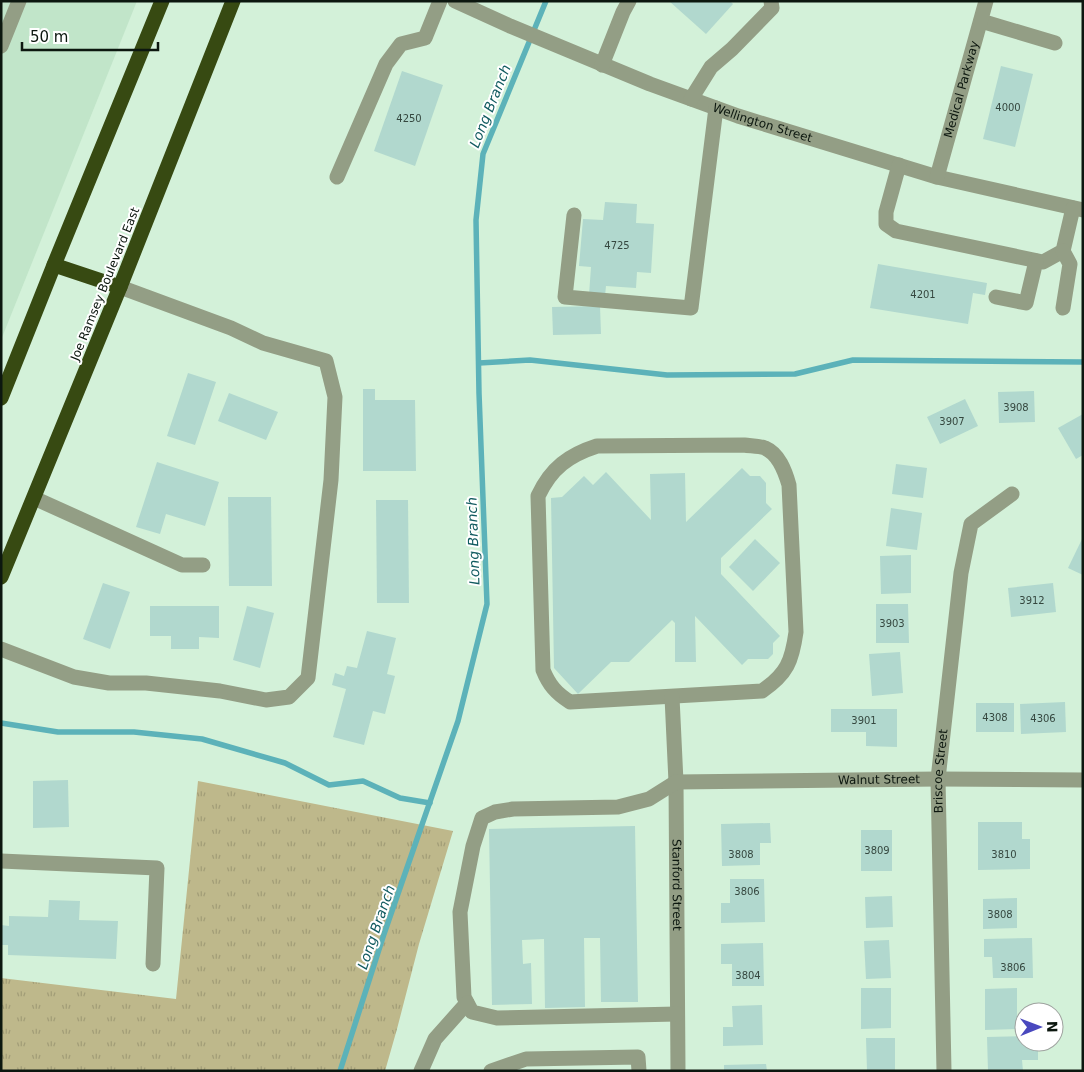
<svg xmlns="http://www.w3.org/2000/svg" width="1084" height="1072" font-family="'DejaVu Sans',sans-serif">
	<style>
		.built { fill: #c1e5c9 }
		.grass { fill: url(#grass-tufts) }
		.lines { fill: none; stroke-linecap: round; stroke-linejoin: round }
		.stream { stroke: #5cb2b9; stroke-width: 5.5 }
		.building { fill: #b1d8ce }
		.minor { stroke: #939e85; stroke-width: 15 }
		.highway { stroke: #374a12; stroke-width: 15 }
		.labels { text-anchor: middle; stroke-width: 4; stroke-linejoin: round; paint-order: stroke }
		.number-label { font-size: 10px; fill: #35473f }
		.street-label { font-size: 12px; fill: #0c170f; stroke: #fff }
		.water-label { font-size: 14px; font-style: italic; fill: #115b60; stroke: #fff }
	</style>
	<defs>
		<pattern id="grass-tufts" width="24" height="20" patternUnits="userSpaceOnUse" patternTransform="scale(1.25)"><rect width="24" height="20" fill="#beb88b"/><path d="M3 7l-1-3M5 7V3M7 7l1-3M15 17l-1-3M17 17v-4M19 17l1-3" fill="none" stroke="#a29d77"/></pattern>
	</defs>
	<rect width="100%" height="100%" fill="#d3f1d9"/>
	<path class="built" d="M1 1H137L1 340Z"/>
	<path class="grass" d="M198 781 453 831 419 944 397 1029 385 1071H1V978L176 999Z"/>
	<g class="lines">
		<g class="stream">
			<path d="M479 363 530 360 667 375 795 374 853 360 1083 362"/>
			<path d="M1 723 58 732H134L202 739 285 763 329 785 363 781 400 798 430 803"/>
			<path d="M340 1071 384 934 458 721 487 604 479 393 476 220 483 154 546 1"/>
		</g>
	</g>
	<g class="building">
		<path d="M669 1H730L733 4 706 34Z"/>
		<path d="M1001 66 1033 74 1015 147 983 139Z"/>
		<path d="M402 71 443 85 415 166 374 151Z"/>
		<path d="M605 202 637 204 636 223 654 224 651 273 637 272 636 288 606 286 605 296 589 295 591 267 579 266 583 219 603 220Z"/>
		<path d="M878 264 987 283 985 295 973 293 968 324 870 308Z"/>
		<path d="M600 306 601 334 553 335 552 307Z"/>
		<path d="M188 373 216 382 195 445 167 436Z"/>
		<path d="M363 389H375V400H415L416 471H363Z"/>
		<path d="M1034 391 1035 422 999 423 998 392Z"/>
		<path d="M229 393 278 412 266 440 218 421Z"/>
		<path d="M965 399 978 426 940 444 927 417Z"/>
		<path d="M1083 414V455L1076 459 1058 428Z"/>
		<path d="M157 462 219 482 205 526 166 514 160 534 136 527Z"/>
		<path d="M896 464 927 468 923 498 892 494Z"/>
		<path d="M742 468 750 476H760L766 483V503L772 509 721 558V574L780 636 773 643V654L768 659H748L742 665 695 616 696 662H675V623L672 620 629 662H611L578 694 554 668 551 498 562 497 584 476 593 485 606 472 651 520 650 474 685 473 686 522Z"/>
		<path d="M228 497H271L272 586H229Z"/>
		<path d="M376 500H408L409 603H377Z"/>
		<path d="M891 508 922 513 917 550 886 546Z"/>
		<path d="M1083 537V575L1068 568Z"/>
		<path d="M755 539 780 563 753 591 729 567Z"/>
		<path d="M911 555V593L881 594 880 556Z"/>
		<path d="M103 583 130 592 110 649 83 639Z"/>
		<path d="M1053 583 1056 612 1011 617 1008 588Z"/>
		<path d="M876 604H908L909 643H876Z"/>
		<path d="M150 606H219V638L199 637V649H171V636H150Z"/>
		<path d="M247 606 274 613 260 668 233 660Z"/>
		<path d="M367 631 396 638 387 674 395 676 385 714 373 711 364 745 333 737 346 689 332 685 335 673 344 676 347 666 357 668Z"/>
		<path d="M900 652 903 693 872 696 869 654Z"/>
		<path d="M1065 702 1066 732 1021 734 1020 704Z"/>
		<rect x="976" y="703" width="38" height="29"/>
		<path d="M831 709H897V747L866 746V732H831Z"/>
		<path d="M68 780 69 827 33 828V781Z"/>
		<path d="M978 822H1022V839H1030V869L978 870Z"/>
		<path d="M770 823 771 843H760V865L722 866 721 824Z"/>
		<path d="M635 826 638 1002H601L600 938H584L585 1007 545 1008 544 939 522 940 523 964 531 963 532 1004 492 1005 489 829Z"/>
		<rect x="861" y="830" width="31" height="41"/>
		<path d="M730 879H764L765 922 721 923V903H730Z"/>
		<path d="M892 896 893 927 866 928 865 897Z"/>
		<path d="M1017 898V928L983 929V899Z"/>
		<path d="M49 900 80 901 79 920 118 921 116 959 8 955V945H1V925L9 926V916L48 917Z"/>
		<path d="M1032 938 1033 978H993L992 957H984V939Z"/>
		<path d="M889 940 891 978 866 979 864 941Z"/>
		<path d="M763 943 764 986H732V964H721V944Z"/>
		<path d="M861 988H891V1028L861 1029Z"/>
		<path d="M1017 988V1029L985 1030V989Z"/>
		<path d="M762 1005 763 1045 723 1046V1027H733L732 1006Z"/>
		<path d="M1024 1036V1042H1038V1060H1022L1023 1071H988L987 1037Z"/>
		<path d="M866 1038H895V1071H867Z"/>
		<path d="M766 1064 767 1071H724V1065Z"/>
	</g>
	<g class="lines">
		<g class="minor">
			<path id="s1" d="M455 1 510 26 650 84 738 116 937 177 1083 210"/>
			<path d="M981 21 1055 43"/>
			<path d="M1 46 19 1"/>
			<path d="M602 65 623 12 629 1"/>
			<path d="M691 99 711 67 732 49 772 8 771 1"/>
			<path d="M899 165 886 212V224L896 231 1043 262 1063 251 1073 208"/>
			<path d="M337 177 386 64 401 44 425 38 440 1"/>
			<path id="s2" d="M937 177 986 1"/>
			<path d="M574 215 565 297 691 308 716 108"/>
			<path d="M1063 251 1070 264 1063 308"/>
			<path d="M996 297 1026 303 1036 261"/>
			<path d="M744 445C750 446 759 446 765 448 779 454 785 471 789 485L796 632C792 661 787 674 762 691L570 702C556 693 549 685 543 670L538 496C551 468 569 455 597 446Z"/>
			<path d="M34 498 182 565H203"/>
			<path d="M1 649 74 677 109 683H146L220 691 266 700 289 697 308 678 331 480 335 397 326 361 263 343 231 328 120 287"/>
			<path id="s3" d="M672 697 676 782 678 1071"/>
			<path d="M1 861 157 868 153 964"/>
			<path id="s4" d="M677 1014 497 1018 472 1012 464 997 460 912 473 846 482 818 495 812 513 809 618 807 649 799 676 782 938 779 1083 780"/>
			<path d="M421 1071 435 1039 467 1003"/>
			<path d="M491 1071 526 1059 638 1057 639 1071"/>
			<path id="s5" d="M944 1071 938 779 961 573 971 524 1012 494"/>
		</g>
		<g class="highway">
			<path d="M54 265 120 287"/>
			<path d="M1 398 54 265 162 1"/>
			<path d="M1 577 120 287 233 1"/>
		</g>
	</g>
	<g class="labels">
		<g class="number-label">
			<text x="1008" y="111">4000</text>
			<text x="409" y="122">4250</text>
			<text x="617" y="249">4725</text>
			<text x="923" y="298">4201</text>
			<text x="1016" y="411">3908</text>
			<text x="952" y="425">3907</text>
			<text x="1032" y="604">3912</text>
			<text x="892" y="627">3903</text>
			<text x="995" y="721">4308</text>
			<text x="1043" y="722">4306</text>
			<text x="864" y="724">3901</text>
			<text x="877" y="854">3809</text>
			<text x="741" y="858">3808</text>
			<text x="1004" y="858">3810</text>
			<text x="747" y="895">3806</text>
			<text x="1000" y="918">3808</text>
			<text x="1013" y="971">3806</text>
			<text x="748" y="979">3804</text>
		</g>
		<g class="street-label">
			<text dy="4" stroke="none"><textPath href="#s2" startOffset="91">Medical Parkway</textPath></text>
			<text dy="4" stroke="none"><textPath href="#s1" startOffset="331">Wellington Street</textPath></text>
			<text transform="translate(105 284) rotate(-68)" y="4">Joe Ramsey Boulevard East</text>
			<text dy="4" stroke="none"><textPath href="#s5" startOffset="300">Briscoe Street</textPath></text>
			<text dy="4" stroke="none"><textPath href="#s4" startOffset="809">Walnut Street</textPath></text>
			<text dy="4" stroke="none"><textPath href="#s3" startOffset="188">Stanford Street</textPath></text>
		</g>
		<g class="water-label">
			<text transform="translate(490 106) rotate(-68)" y="5">Long Branch</text>
			<text transform="translate(473 541) rotate(-92)" y="5">Long Branch</text>
			<text transform="translate(376 927) rotate(-71)" y="5">Long Branch</text>
		</g>
	</g>
	<rect width="1084" height="1072" fill="none" stroke="#0c170f" stroke-width="5"/>
	<g transform="translate(1039 1027) rotate(89)"><circle r="24" fill="#ffffff" stroke="#9ea29f"/>
	<path d="M0-4L9 19L0 12L-9 19Z" fill="#4948be"/>
	<text y="-8" font-size="14" font-weight="bold" text-anchor="middle" fill="#0c170f">N</text>
	</g>
	<path d="M22 42v8h136v-8" fill="none" stroke="#0c170f" stroke-width="2.5"/>
	<text x="30" y="42" font-size="15" fill="#0c170f" stroke="#ffffff" stroke-width="4" paint-order="stroke">50 m</text>
</svg>
